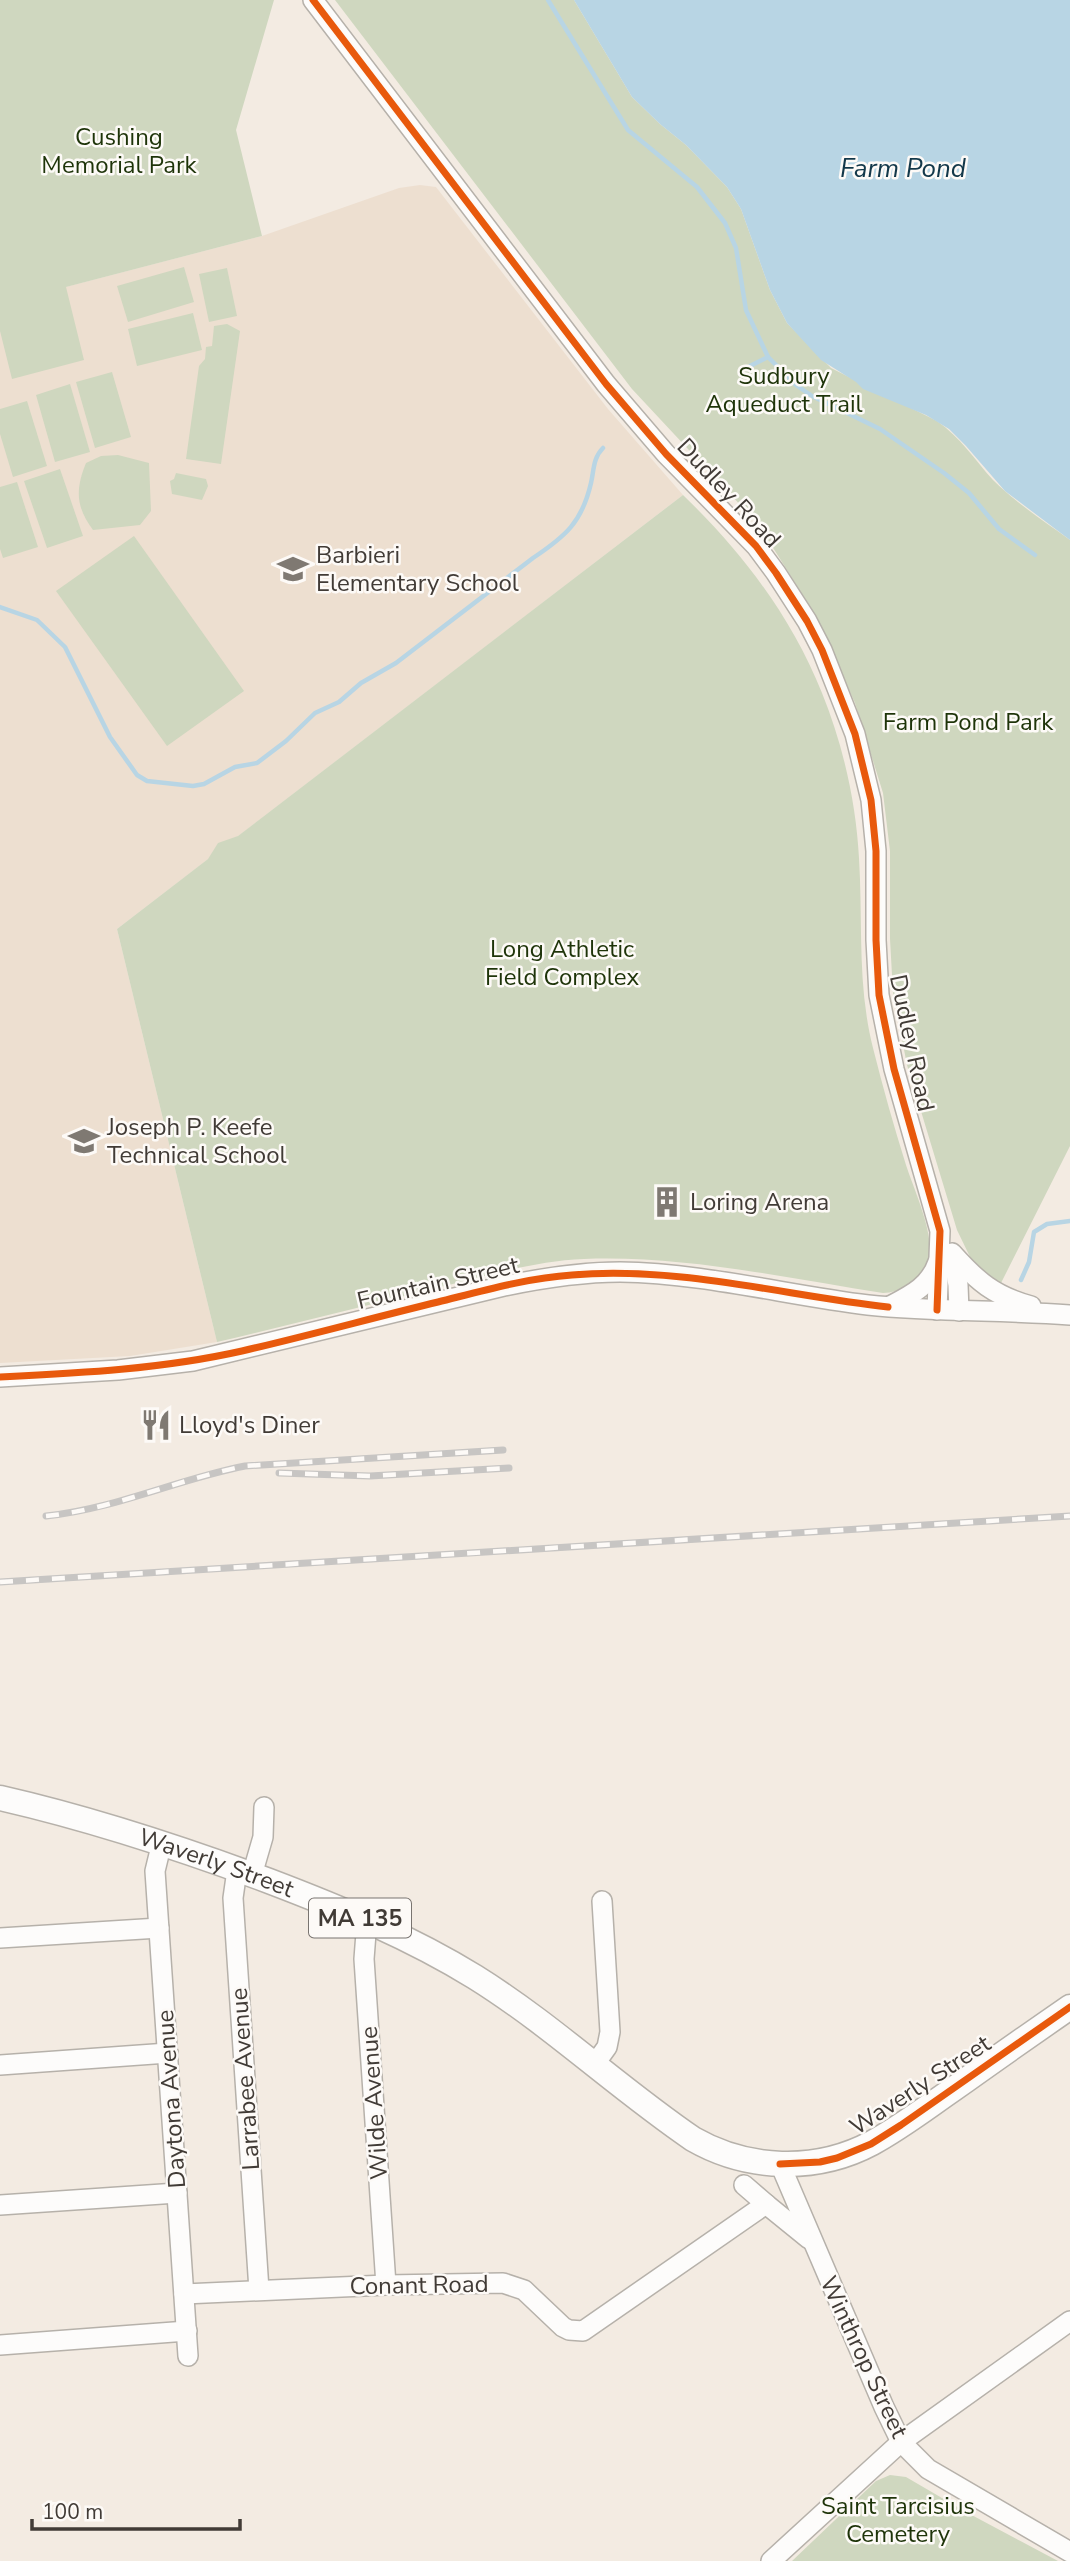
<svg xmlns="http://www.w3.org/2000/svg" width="1070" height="2561" font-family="'Nunito Sans',sans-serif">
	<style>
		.built { fill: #eddfd0 }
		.green { fill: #cfd7bf }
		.water { fill: #b8d5e4 }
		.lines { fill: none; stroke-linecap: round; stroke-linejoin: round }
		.stream { stroke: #b8d5e4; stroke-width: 4.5 }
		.minor-casing { stroke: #b6b1aa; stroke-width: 22 }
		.major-casing { stroke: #b6b1aa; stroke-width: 27 }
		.minor { stroke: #fdfcfb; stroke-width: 19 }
		.major { stroke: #fdfcfb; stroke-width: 24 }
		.rail-casing { stroke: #c7c5c3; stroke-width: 7 }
		.rail { stroke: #fdfaf7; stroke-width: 4.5; stroke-dasharray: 13; stroke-linecap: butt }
		.cycleway-casing { stroke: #fdfaf7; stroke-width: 11 }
		.cycleway { stroke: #e8590c; stroke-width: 7 }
		.labels { text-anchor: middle; stroke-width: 5; stroke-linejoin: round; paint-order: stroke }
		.shield { fill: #fdfaf7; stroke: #797470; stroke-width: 2 }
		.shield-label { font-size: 23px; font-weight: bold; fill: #413b36 }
		.park-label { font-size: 24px; fill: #1e3409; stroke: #fdfaf7 }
		.street-label { font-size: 24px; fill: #413b36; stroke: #fdfaf7 }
		.poi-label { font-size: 24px; fill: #413b36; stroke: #fdfaf7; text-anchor: start }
		.water-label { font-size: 26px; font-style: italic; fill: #12384a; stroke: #fdfaf7 }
	</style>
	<rect width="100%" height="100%" fill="#f3ebe2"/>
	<path class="built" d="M420 185 436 187 608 409 683 495 117 929 217 1342 130 1356 0 1363V304L262 236 399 188Z"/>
	<g class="green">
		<path d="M0 0H274L236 130 262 236 66 287 84 360 12 379 0 331Z"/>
		<path d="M335 0H574L632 97 660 124 686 145 727 187 741 209 770 290 787 323 831 368 937 421C961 438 974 459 993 480 1016 503 1044 521 1070 540V1146L1000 1285 971 1259 957 1230 907 1065 893 993 890 939V851L883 793 855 703 816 616 758 524 632 389Z"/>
		<path d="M184 267 194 302 128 322 117 286Z"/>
		<path d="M227 268 237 316 209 322 199 274Z"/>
		<path d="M193 313 202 350 137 366 128 329Z"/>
		<path d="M227 324 240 331 221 464 186 459 199 366 205 359 206 347 212 346 214 326Z"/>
		<path d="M112 372 131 437 95 448 76 382Z"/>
		<path d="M70 384 90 452 55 462 36 395Z"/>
		<path d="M27 401 47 466 13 477 0 434V409Z"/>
		<path d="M118 455 149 463 151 511 140 525 93 530C76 507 75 490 86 463L101 456Z"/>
		<path d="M60 469 83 536 47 548 24 481Z"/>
		<path d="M176 473 206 479 208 486 202 500 172 494 170 481 174 479Z"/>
		<path d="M17 482 38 547 3 558 0 549V487Z"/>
		<path d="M683 495C742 552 791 616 822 693 843 745 856 802 859 858 863 922 857 985 873 1048 883 1088 894 1127 906 1165 914 1190 934 1232 929 1257 926 1280 904 1292 883 1293 786 1278 683 1255 584 1259 533 1261 482 1277 433 1289 361 1307 289 1325 217 1342L117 929 208 859 218 843 238 836Z"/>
		<path d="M134 536 244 691 167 746 56 591Z"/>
		<path d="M890 2475 906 2477 966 2512 1058 2561H792L876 2481Z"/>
	</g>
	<path class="water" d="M574 0H1070V540L1005 491 966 446 949 429 926 415 863 389 856 382 821 360 787 323 770 290 741 209 727 187 686 145 660 124 632 97Z"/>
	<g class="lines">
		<g class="stream">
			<path d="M548 0 628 130 697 187 725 223 736 248 746 310 768 357 796 385 812 396 880 429 944 473 969 493 999 529 1035 555"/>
			<path d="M750 366 768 357"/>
			<path d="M0 607 37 620 65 647 110 737 137 775 147 781 193 786 204 784 235 767 257 763 286 741 315 713 339 702 361 683 396 663 533 558C566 536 582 522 591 483 594 470 593 458 603 448"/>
			<path d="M1021 1280 1029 1262 1034 1232 1047 1224 1070 1221"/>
		</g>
		<defs>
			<g id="minor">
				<path d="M313 0 606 384 666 454 756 546 776 573 807 621 822 650 855 734 871 800 876 851V940L879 995 894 1069 940 1231 937 1310"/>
				<path d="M952 1253C977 1281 994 1296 1031 1306"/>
				<path d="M953 1256 958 1285 959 1311"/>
				<path d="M890 1306C911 1295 930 1286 938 1262"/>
				<path d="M0 1377 118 1370 193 1361 504 1286C543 1278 581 1272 620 1272 703 1273 786 1295 868 1305 935 1312 1003 1310 1070 1315"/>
				<path d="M162 1842 155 1871 188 2356"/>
				<path d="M237 1870 233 1898 259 2290"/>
				<path d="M252 1875 263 1837 264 1807"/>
				<path d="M370 1922 366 1933 364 1959 386 2285"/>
				<path d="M0 1938 159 1928"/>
				<path d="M0 2065 168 2053"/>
				<path d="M594 2065 607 2047 610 2032 602 1901"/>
				<path d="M780 2164 884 2407 901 2442 928 2469 1070 2552"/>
				<path d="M766 2204 809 2239"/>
				<path d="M0 2205 177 2193"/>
				<path d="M184 2294 386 2285 503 2283 524 2290 563 2327 569 2330 583 2331 766 2204 744 2185"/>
				<path d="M0 2345 187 2331"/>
				<path d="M771 2561 901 2442 1070 2321"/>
			</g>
			<g id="major">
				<path id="s1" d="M0 1798C92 1819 180 1848 269 1881 340 1908 410 1937 475 1977 552 2025 618 2088 693 2139 747 2170 816 2173 872 2143 900 2128 926 2108 952 2090 991 2062 1031 2034 1070 2007"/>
			</g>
		</defs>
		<use href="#minor" class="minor-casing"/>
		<use href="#major" class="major-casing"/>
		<use href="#minor" class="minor"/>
		<use href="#major" class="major"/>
		<defs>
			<g id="rail">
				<path d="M279 1473 370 1476 509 1468"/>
				<path d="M46 1516C115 1509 178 1479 245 1466L503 1450"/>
				<path d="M0 1582 1070 1516"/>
			</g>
		</defs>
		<use href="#rail" class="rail-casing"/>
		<use href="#rail" class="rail"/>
		<defs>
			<g id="cycleway">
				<path d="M313 0 606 384 666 454 756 546 776 573 807 621 822 650 855 734 871 800 876 851V940L879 995 894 1069 940 1231 937 1310"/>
				<path d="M0 1377C81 1373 162 1369 242 1351 307 1336 372 1318 438 1302 482 1291 527 1278 572 1275 678 1266 783 1295 888 1307"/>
				<path d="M780 2164 820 2162 837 2158 871 2144 901 2125 1070 2007"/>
			</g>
		</defs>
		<use href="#cycleway" class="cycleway-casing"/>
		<use href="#cycleway" class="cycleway"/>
	</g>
	<defs>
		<symbol id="school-bare" viewBox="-9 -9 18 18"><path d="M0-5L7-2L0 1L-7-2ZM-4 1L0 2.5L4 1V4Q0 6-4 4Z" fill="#7f7972" stroke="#fdfaf7" stroke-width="2.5" paint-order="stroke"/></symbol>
		<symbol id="building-bare" viewBox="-9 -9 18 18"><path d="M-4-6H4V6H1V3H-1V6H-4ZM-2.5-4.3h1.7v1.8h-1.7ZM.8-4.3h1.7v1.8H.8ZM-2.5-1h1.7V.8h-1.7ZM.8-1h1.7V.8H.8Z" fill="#7f7972" stroke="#fdfaf7" stroke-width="2.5" paint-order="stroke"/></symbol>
		<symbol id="restaurant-bare" viewBox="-9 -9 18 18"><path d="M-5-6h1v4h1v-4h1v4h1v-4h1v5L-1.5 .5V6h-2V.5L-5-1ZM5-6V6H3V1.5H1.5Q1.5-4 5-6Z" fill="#7f7972" stroke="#fdfaf7" stroke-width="2.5" paint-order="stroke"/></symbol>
	</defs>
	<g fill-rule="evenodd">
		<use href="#school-bare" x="271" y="547" width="44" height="44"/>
		<use href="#school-bare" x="62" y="1119" width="44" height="44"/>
		<use href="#building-bare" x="645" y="1180" width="44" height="44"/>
		<use href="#restaurant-bare" x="134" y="1403" width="44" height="44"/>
	</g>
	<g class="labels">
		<rect class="shield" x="309" y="1898.5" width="102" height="39" rx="5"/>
		<g class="shield-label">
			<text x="360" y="1926">MA 135</text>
		</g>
		<g class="park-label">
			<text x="119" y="145">Cushing<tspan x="119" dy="28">Memorial Park</tspan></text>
			<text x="784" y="384">Sudbury<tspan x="784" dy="28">Aqueduct Trail</tspan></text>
			<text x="968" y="730">Farm Pond Park</text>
			<text x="562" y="957">Long Athletic<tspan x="562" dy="28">Field Complex</tspan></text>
			<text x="898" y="2514">Saint Tarcisius<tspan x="898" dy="28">Cemetery</tspan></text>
		</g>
		<g class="street-label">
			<text transform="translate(729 493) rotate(47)" y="8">Dudley Road</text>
			<text transform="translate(912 1043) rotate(78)" y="8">Dudley Road</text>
			<text transform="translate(438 1283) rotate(-13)" y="8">Fountain Street</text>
			<text dy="8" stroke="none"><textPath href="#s1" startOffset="226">Waverly Street</textPath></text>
			<text transform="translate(245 2079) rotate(-94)" y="8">Larrabee Avenue</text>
			<text transform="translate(920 2085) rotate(-33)" y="8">Waverly Street</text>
			<text transform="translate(171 2099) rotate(-94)" y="8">Daytona Avenue</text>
			<text transform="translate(374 2103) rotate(-94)" y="8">Wilde Avenue</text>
			<text transform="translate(419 2285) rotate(-1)" y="8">Conant Road</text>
			<text transform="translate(864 2357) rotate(65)" y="8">Winthrop Street</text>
		</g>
		<g class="poi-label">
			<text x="316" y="563">Barbieri<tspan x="316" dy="28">Elementary School</tspan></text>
			<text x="107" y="1135">Joseph P. Keefe<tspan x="107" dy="28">Technical School</tspan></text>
			<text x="690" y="1210">Loring Arena</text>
			<text x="179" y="1433">Lloyd's Diner</text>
		</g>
		<g class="water-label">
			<text x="903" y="177">Farm Pond</text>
		</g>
	</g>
	<path d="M32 2519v10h208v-10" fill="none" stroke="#413b36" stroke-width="3.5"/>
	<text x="42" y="2519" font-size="21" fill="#413b36" stroke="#fdfaf7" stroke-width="5" paint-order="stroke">100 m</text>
</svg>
